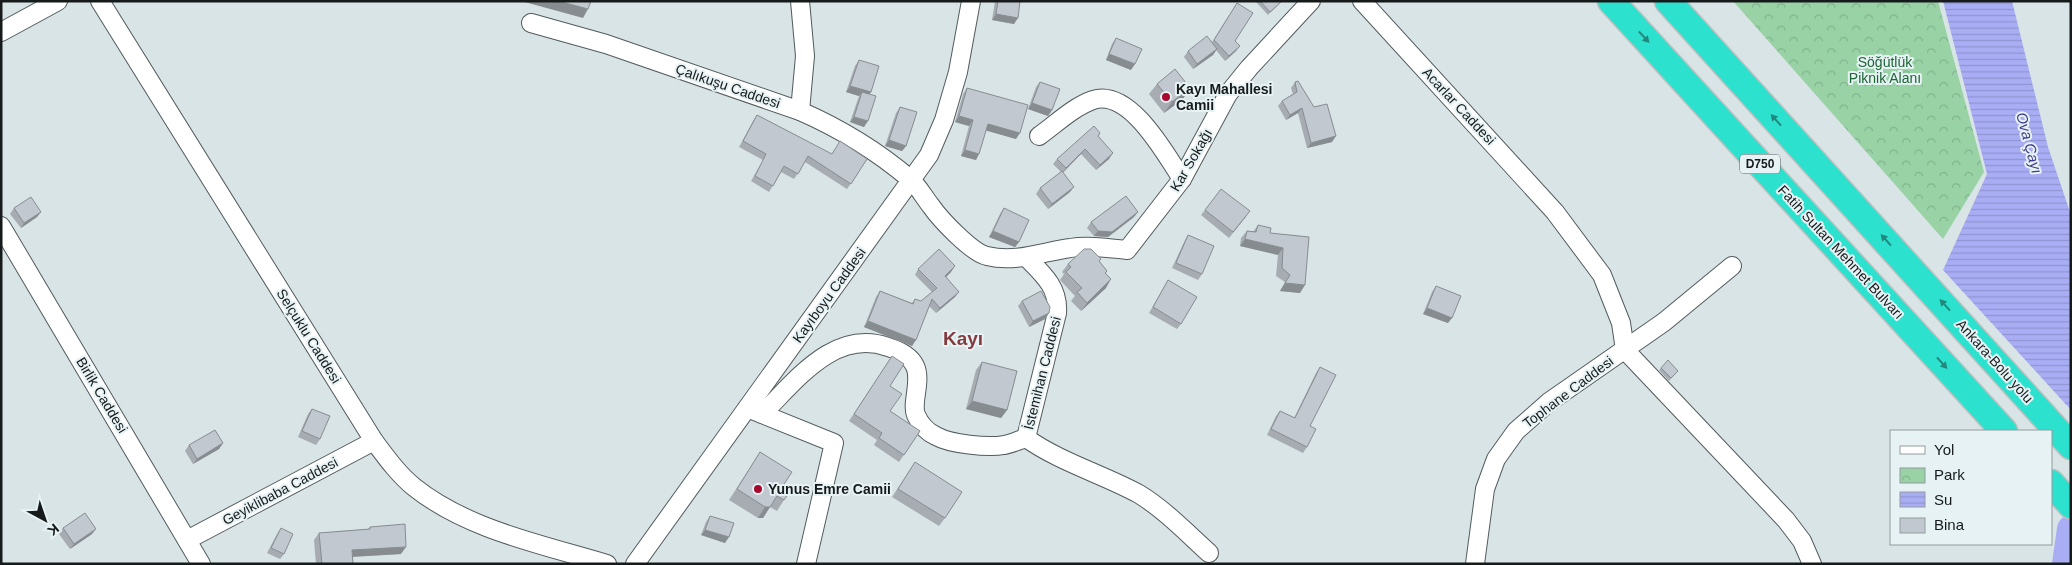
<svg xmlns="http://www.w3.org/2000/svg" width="2072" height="565" font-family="Arial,sans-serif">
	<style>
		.park { fill: url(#park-crowns) }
		.water { fill: url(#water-rules) }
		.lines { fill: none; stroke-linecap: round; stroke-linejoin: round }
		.river { stroke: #a9adf4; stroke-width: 28 }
		.minor-casing { stroke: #525b5e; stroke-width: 20 }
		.highway-casing { stroke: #bebfbf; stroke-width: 29 }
		.minor { stroke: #fff; stroke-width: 18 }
		.highway { stroke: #2ce1ce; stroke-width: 26 }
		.wall { fill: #a6acb2 }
		.shaded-wall { fill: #878c91 }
		.building { fill: #c1c8cf; stroke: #878c91 }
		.oneway { fill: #22877d }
		.poi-dot { fill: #a50a2e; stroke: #e7f2f5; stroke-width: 2 }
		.labels { text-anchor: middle; stroke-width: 4; stroke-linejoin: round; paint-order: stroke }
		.shield { fill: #e7f2f5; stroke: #555b5c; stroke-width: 1 }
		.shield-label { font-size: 12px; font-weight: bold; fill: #161a1b }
		.park-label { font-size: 14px; fill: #1e6636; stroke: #e7f2f5 }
		.street-label { font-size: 14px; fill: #161a1b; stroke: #e7f2f5 }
		.poi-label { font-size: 14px; font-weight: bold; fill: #161a1b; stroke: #e7f2f5; text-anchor: start }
		.water-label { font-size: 15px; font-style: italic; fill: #3f3b8d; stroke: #e7f2f5 }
		.district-label { font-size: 19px; font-weight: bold; fill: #843b3f; stroke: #e7f2f5 }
	</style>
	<defs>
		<pattern id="park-crowns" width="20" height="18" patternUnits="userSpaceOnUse" patternTransform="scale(1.25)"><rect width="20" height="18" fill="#98d2a5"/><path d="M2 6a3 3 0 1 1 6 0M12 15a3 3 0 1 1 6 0" fill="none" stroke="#82b48d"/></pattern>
		<pattern id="water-rules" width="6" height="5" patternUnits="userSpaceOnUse" patternTransform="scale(1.25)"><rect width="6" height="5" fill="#a9adf4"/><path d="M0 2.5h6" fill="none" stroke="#9194d1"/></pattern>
	</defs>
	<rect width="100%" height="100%" fill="#d9e4e7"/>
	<path class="park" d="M1733 1H1938L1984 172 1943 239Z"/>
	<path class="water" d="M1943 1H2012L2048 147 2071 215V410L1943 270 1987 174Z"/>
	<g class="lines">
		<path class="river" d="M2066 564 2071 529"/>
		<defs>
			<g id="minor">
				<path d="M100 1 374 441C386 457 398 474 414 487 468 530 541 544 607 564"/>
				<path d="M800 1 805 56 800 111"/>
				<path d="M1362 1 1555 212 1602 275 1621 323 1625 350 1786 520 1802 541 1812 564"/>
				<path d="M531 23 606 44 800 111C839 128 877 151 910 179 918 186 924 197 931 206 940 219 972 253 987 256 1016 263 1042 252 1070 248 1088 245 1108 248 1127 250L1182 179 1228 94 1249 68 1311 1"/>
				<path d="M1 32 58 1"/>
				<path d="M1039 136C1056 124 1073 107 1093 100 1130 88 1166 155 1182 179"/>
				<path d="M1 226 201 564"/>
				<path d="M752 410 834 443 806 564"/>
				<path d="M762 414C796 381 834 328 888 347 898 350 910 355 915 366 922 381 911 403 916 415 920 424 927 432 936 436 950 444 988 448 1004 445 1011 444 1019 440 1026 438 1060 462 1102 474 1139 494 1165 510 1187 533 1209 553"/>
				<path d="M1026 438 1057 313C1059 288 1043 274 1027 258"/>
				<path d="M187 540 374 441"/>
				<path d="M635 564 929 155 944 120 958 72 971 1"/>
				<path d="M1475 564 1485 489 1496 459 1516 431 1549 402 1664 322 1732 266"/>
			</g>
			<g id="highway">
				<path d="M1611 1 2004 431"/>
				<path d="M1668 1 2071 446"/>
				<path d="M2051 483 2071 505"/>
			</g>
		</defs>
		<use href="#minor" class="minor-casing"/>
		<use href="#highway" class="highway-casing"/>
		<use href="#minor" class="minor"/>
		<use href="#highway" class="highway"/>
	</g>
	<g class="wall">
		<path d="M995 1H1020L1014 24 992 20Z"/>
		<path d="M1257 1H1280L1281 2 1268 15 1256 2Z"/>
		<path d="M1237 3 1235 41 1236 51 1225 61 1216 50 1213 55 1193 69 1184 57 1188 51 1212 42Z"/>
		<path d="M1116 38 1131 70 1106 60 1112 44Z"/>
		<path d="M859 60 871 92 869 94 864 127 850 122 859 96 846 92 855 66Z"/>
		<path d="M1040 82 1052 110 1048 116 1028 109 1036 87Z"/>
		<path d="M1295 82 1332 142 1307 148 1298 113 1286 120 1278 106 1282 101 1293 94 1291 88Z"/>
		<path d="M1157 84 1183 99 1164 113 1149 94Z"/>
		<path d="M967 88 1016 139 986 130 976 160 961 156 969 126 955 122 963 94Z"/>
		<path d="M900 107 906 146 902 151 885 146 896 113Z"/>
		<path d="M757 115 831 154 867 159 847 189 805 162 794 179 781 172 769 192 751 181 763 160 739 147 753 121Z"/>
		<path d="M1098 136 1109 159 1096 170 1081 154 1063 173 1070 192 1048 209 1036 194 1040 188 1061 172 1053 164 1057 159Z"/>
		<path d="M14 208 37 217 21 228 10 214Z"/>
		<path d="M1004 208 1019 242 1015 247 989 237 1000 214Z"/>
		<path d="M1205 210 1246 217 1229 238 1201 215Z"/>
		<path d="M1134 217 1108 237 1094 236 1087 228 1091 222Z"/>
		<path d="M1258 225 1270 233 1309 237 1300 293 1280 291 1285 282 1276 276 1278 255 1240 246 1241 238 1247 231 1253 232Z"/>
		<path d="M1188 235 1202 274 1198 280 1172 268 1185 240Z"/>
		<path d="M1101 259 1099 262 1107 271 1106 273V288L1081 311 1071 301 1075 296 1060 280 1064 274 1062 272 1068 264Z"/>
		<path d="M918 269 951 272 946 277 955 297 936 313 929 306 912 346 864 327 876 297 880 291 912 303 915 299 921 301 932 292 915 275Z"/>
		<path d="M1168 280 1181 324 1177 329 1149 313Z"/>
		<path d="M1436 286 1448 323 1423 314 1432 292Z"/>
		<path d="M1022 301 1049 313 1045 319 1029 327 1018 306Z"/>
		<path d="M892 356 890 386V411L920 431 899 462 874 445 877 440 849 421Z"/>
		<path d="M982 362 1007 410 1001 418 966 409 976 370Z"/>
		<path d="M1320 367 1307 447 1303 453 1267 435 1276 416 1280 411 1294 418 1316 373Z"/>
		<path d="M1661 368 1678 371 1669 381 1659 370Z"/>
		<path d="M312 409 320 439 316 445 298 437 308 414Z"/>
		<path d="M223 443 219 449 193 464 185 451 189 445Z"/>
		<path d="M760 452 784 484V500L777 511 770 507 763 518H758L729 500Z"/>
		<path d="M915 462 945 518 939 526 892 497Z"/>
		<path d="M710 516 725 543 701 535 706 522Z"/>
		<path d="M370 527 401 554 353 557V564H316L314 540 319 533 368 529Z"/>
		<path d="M63 528 92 534 70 549 59 534Z"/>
		<path d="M281 528 284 554 280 559 267 553 277 534Z"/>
	</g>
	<g class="shaded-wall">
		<path d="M521 1H558L588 9 583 18Z"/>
		<path d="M996 14 1018 18 1014 24 992 20Z"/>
		<path d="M1240 46 1236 51 1225 61 1229 56Z"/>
		<path d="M1217 49 1213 55 1193 69 1197 64Z"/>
		<path d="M1109 54 1135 64 1131 70 1106 60Z"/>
		<path d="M850 86 871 92 867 98 862 92 859 96 846 92Z"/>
		<path d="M1190 88 1183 99 1164 113 1172 102Z"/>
		<path d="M1032 103 1052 110 1048 116 1028 109Z"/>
		<path d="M1302 108 1298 113 1286 120 1290 115Z"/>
		<path d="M959 116 973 120 969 126 955 122Z"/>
		<path d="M854 117 868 121 864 127 850 122Z"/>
		<path d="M988 124 1020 133 1016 139 984 130Z"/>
		<path d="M1336 136 1332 142 1307 148 1311 143Z"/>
		<path d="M889 140 906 146 902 151 885 146Z"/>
		<path d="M1085 149 1081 154 1062 173 1066 168Z"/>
		<path d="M965 150 979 154 976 160 961 156Z"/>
		<path d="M1113 153 1109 159 1096 170 1100 165Z"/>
		<path d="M1074 187 1070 192 1048 209 1052 204Z"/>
		<path d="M41 212 37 217 21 228 24 223Z"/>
		<path d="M1138 212 1134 217 1108 237 1094 236 1098 231Z"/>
		<path d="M993 231 1019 242 1015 247 989 237Z"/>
		<path d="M1245 239 1283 248 1278 255 1240 246Z"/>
		<path d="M955 266 951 272 941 282 945 276Z"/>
		<path d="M1111 279 1106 288 1081 311 1087 303Z"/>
		<path d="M1285 283 1305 285 1300 293 1280 291Z"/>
		<path d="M959 292 955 297 936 313 940 308Z"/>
		<path d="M1427 308 1452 318 1448 323 1423 314Z"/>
		<path d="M1049 313 1045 319 1029 327 1033 321Z"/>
		<path d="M868 321 916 340 912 346 864 327Z"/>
		<path d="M972 401 1007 410 1001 418 966 409Z"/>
		<path d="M223 443 219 449 193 464 197 459Z"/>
		<path d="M765 507H770L763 518H758Z"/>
		<path d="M96 529 92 534 70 549 74 544Z"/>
		<path d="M705 530 729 537 725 543 701 535Z"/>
		<path d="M406 547 401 554 347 557 352 550Z"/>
	</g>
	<g class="building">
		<path d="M558 1H591L588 9Z"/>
		<path d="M998 1H1020L1018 18 996 14Z"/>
		<path d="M1260 1H1280L1281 2 1270 12Z"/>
		<path d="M1237 3 1253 13 1235 41 1240 46 1229 56 1214 40Z"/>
		<path d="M1207 36 1217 49 1197 64 1188 51Z"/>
		<path d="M1116 38 1142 49 1135 64 1109 54Z"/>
		<path d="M859 60 879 66 871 92 850 86Z"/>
		<path d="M1175 69 1190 88 1172 102 1157 84Z"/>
		<path d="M1298 81 1314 107 1327 104 1336 136 1311 143 1302 108 1290 115 1282 101 1297 92 1295 82Z"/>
		<path d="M1040 82 1060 89 1052 110 1032 103Z"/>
		<path d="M967 88 1028 105 1020 133 988 124 979 154 965 150 973 120 959 116Z"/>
		<path d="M862 92 876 96 868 121 854 117Z"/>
		<path d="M900 107 917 112 906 146 889 140Z"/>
		<path d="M757 115 832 154 840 141 867 159 851 184 808 156 798 174 784 166 773 186 755 176 766 154 743 141Z"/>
		<path d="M1094 126 1100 133 1098 136 1113 153 1100 165 1085 149 1066 168 1057 159Z"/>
		<path d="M1062 171 1074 187 1052 204 1040 188Z"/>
		<path d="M1221 189 1250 211 1233 232 1205 210Z"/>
		<path d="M1126 196 1138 212 1112 232 1098 231 1091 222Z"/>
		<path d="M31 197 41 212 24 223 14 208Z"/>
		<path d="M1004 208 1029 220 1019 242 993 231Z"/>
		<path d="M1258 225 1271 228 1270 233 1309 237 1305 285 1285 283 1290 275 1282 268 1283 248 1245 239 1247 231 1256 232Z"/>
		<path d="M1188 235 1214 246 1202 274 1176 263Z"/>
		<path d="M939 249 955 266 945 276 959 292 940 308 932 299 916 340 868 321 880 291 913 304 915 299 921 301 937 288 918 269Z"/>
		<path d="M1084 249H1091L1101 259 1099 261 1107 271 1105 273 1111 279 1087 303 1077 292 1082 288 1066 272 1071 267 1068 264Z"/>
		<path d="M1168 280 1197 297 1181 324 1153 307Z"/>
		<path d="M1436 286 1461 296 1452 318 1427 308Z"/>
		<path d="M1041 291 1050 307 1049 313 1033 321 1022 301Z"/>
		<path d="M892 356 904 364 890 386 902 394 890 411 920 431 904 455 879 438 882 433 854 414Z"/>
		<path d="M1668 360 1678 371 1671 378 1661 368Z"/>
		<path d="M982 362 1017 371 1007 410 972 401Z"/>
		<path d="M1320 367 1336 375 1310 426 1316 429 1307 447 1271 429 1280 411 1295 418Z"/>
		<path d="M312 409 330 416 320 439 302 431Z"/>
		<path d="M215 430 223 443 197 459 189 445Z"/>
		<path d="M760 452 792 472 784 484 792 489 784 500 777 496 770 507H765L737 489Z"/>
		<path d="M915 462 962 492 945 518 898 489Z"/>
		<path d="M85 513 96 529 74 544 63 528Z"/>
		<path d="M710 516 734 523 729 537 705 530Z"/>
		<path d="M405 524 406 547 352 550 353 564H322L319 533 370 529V527Z"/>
		<path d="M281 528 293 534 284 554 271 548Z"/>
	</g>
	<defs><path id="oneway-solid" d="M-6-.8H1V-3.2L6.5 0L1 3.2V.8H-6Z" transform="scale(1.25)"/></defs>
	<g class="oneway">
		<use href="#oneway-solid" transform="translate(1644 37) rotate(47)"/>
		<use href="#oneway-solid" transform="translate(1776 120) rotate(-132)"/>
		<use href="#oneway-solid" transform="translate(1886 240) rotate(-132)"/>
		<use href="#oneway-solid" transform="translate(1945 305) rotate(-132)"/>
		<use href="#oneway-solid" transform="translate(1942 363) rotate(48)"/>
	</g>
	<g class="poi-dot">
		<circle cx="1166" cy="97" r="5"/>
		<circle cx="758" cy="489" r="5"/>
	</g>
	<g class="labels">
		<rect class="shield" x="1740" y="154.5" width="40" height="19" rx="4"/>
		<g class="shield-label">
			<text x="1760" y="168">D750</text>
		</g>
		<g class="park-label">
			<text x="1885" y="67">Söğütlük<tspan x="1885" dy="16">Piknik Alanı</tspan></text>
		</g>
		<g class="street-label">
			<text transform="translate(728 86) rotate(19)" y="5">Çalıkuşu Caddesi</text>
			<text transform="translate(1459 106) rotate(47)" y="5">Acarlar Caddesi</text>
			<text transform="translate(1191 160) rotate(-60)" y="5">Kar Sokağı</text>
			<text transform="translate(1841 252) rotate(47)" y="5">Fatih Sultan Mehmet Bulvarı</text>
			<text transform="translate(829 295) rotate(-54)" y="5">Kayıboyu Caddesi</text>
			<text transform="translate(309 336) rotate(58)" y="5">Selçuklu Caddesi</text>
			<text transform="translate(1995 361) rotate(48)" y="5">Ankara-Bolu yolu</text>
			<text transform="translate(1042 373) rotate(-76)" y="5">İstemihan Caddesi</text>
			<text transform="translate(1568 392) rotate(-37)" y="5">Tophane Caddesi</text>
			<text transform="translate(102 395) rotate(59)" y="5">Birlik Caddesi</text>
			<text transform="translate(280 491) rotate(-28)" y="5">Geyiklibaba Caddesi</text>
		</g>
		<g class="poi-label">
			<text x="1176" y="94">Kayı Mahallesi<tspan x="1176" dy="16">Camii</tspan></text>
			<text x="768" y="494">Yunus Emre Camii</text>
		</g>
		<g class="water-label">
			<text transform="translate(2029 143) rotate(75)" y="5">Ova Çayı</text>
		</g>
		<g class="district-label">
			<text x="963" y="345">Kayı</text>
		</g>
	</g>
	<rect width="2072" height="565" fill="none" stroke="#161a1b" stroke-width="5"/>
	<rect x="1890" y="430" width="162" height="115" fill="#e7f2f5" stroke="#939c9e"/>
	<rect x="1900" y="446" width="25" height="8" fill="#ffffff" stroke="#939c9e"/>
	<text x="1934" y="455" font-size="15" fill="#161a1b">Yol</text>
	<rect x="1900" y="468" width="25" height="15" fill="url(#park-crowns)" stroke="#939c9e"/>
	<text x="1934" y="480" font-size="15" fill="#161a1b">Park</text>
	<rect x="1900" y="492" width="25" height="15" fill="url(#water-rules)" stroke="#939c9e"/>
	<text x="1934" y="505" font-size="15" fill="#161a1b">Su</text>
	<rect x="1900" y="518" width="25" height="15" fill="#c1c8cf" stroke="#939c9e"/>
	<text x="1934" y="530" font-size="15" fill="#161a1b">Bina</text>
	<g transform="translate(45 520) rotate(140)" stroke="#e7f2f5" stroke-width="4" paint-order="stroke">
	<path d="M0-4L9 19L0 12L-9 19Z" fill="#161a1b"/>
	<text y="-8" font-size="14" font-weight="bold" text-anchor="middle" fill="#161a1b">K</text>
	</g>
</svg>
